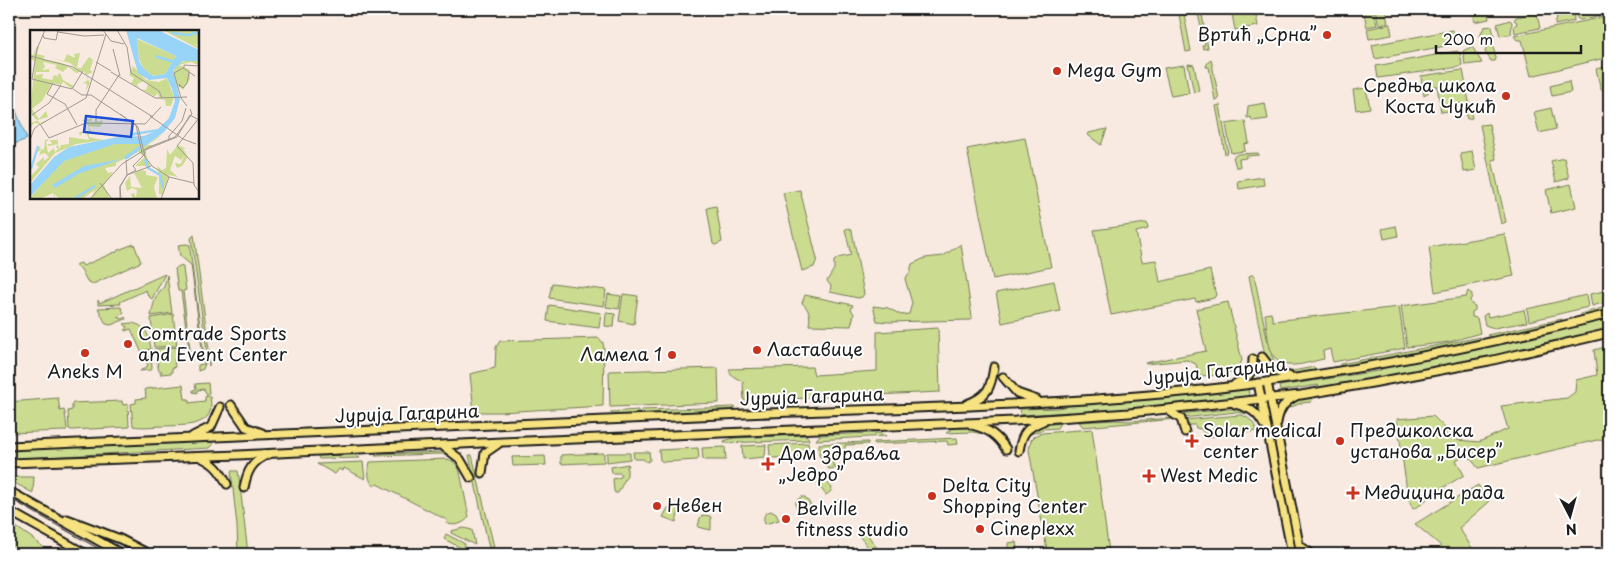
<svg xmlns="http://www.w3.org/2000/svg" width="1618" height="563" font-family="'Playpen Sans',sans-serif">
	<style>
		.green { fill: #cbdc90; stroke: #747c56 }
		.water { fill: #98d3f8; stroke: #668aa0 }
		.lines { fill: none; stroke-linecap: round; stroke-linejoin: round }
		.major-casing { stroke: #1c1c1c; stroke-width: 11 }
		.major { stroke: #f6e281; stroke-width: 7 }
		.tram { stroke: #1c1c1c; stroke-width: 1 }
		.poi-dot { fill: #c8321e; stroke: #fff; stroke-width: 2 }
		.labels { text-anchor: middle; stroke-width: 4; stroke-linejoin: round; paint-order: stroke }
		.poi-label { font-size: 18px; fill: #1c1c1c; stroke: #fff; text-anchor: start }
		.street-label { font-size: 18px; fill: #1c1c1c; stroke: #fff }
		.inset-river { fill: none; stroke: #98d3f8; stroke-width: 2.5 }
		.inset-road { fill: none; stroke: #a09892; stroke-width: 1 }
		.view { fill: #1d4ed8; fill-opacity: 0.15; stroke: #1d4ed8; stroke-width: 2.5 }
		.inset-edge { fill: none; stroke: #1c1c1c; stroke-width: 2.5 }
	</style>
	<rect width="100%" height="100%" fill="#f8eae0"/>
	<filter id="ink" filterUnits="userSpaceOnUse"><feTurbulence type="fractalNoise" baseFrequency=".02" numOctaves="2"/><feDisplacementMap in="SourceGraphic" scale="10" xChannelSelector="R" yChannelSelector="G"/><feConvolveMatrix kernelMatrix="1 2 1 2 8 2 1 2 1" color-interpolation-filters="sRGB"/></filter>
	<g filter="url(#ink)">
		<g class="green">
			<path d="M1178 9H1183L1191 51 1186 52Z"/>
			<path d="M1197 9H1201L1208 48 1203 49 1202 46 1205 45Z"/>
			<path d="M1231 9H1255L1258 26 1235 30Z"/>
			<path d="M1363 9H1373L1377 25 1367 27Z"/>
			<path d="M1375 9H1385L1388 23 1379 25Z"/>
			<path d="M1472 9H1487L1489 19 1475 22Z"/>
			<path d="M1559 9H1573L1574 21 1555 25Z"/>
			<path d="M1575 9H1602V15L1580 20 1577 18Z"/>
			<path d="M1536 13 1537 14 1540 28 1515 33 1514 26 1516 25 1517 22 1514 20 1516 17Z"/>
			<path d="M1609 16V57L1531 76 1522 40H1517L1514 36Z"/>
			<path d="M1510 20 1512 22 1511 34 1500 36 1497 24Z"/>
			<path d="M1390 24 1392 35 1369 39 1367 29Z"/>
			<path d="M1492 26 1494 37 1482 38 1480 36 1484 27Z"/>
			<path d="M1453 30 1456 44 1375 59 1372 45Z"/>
			<path d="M1488 46 1493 47 1496 58 1495 61H1491L1485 52 1486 48Z"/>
			<path d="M1471 47 1473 48 1482 63 1465 65 1463 51Z"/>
			<path d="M1457 51 1460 53 1462 65 1459 67 1378 78 1376 66Z"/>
			<path d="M1211 59 1219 99 1215 100 1209 67H1206L1207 64Z"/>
			<path d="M1188 64 1194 65 1199 91 1194 93Z"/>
			<path d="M1184 65 1189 93 1171 96 1164 68Z"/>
			<path d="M1609 66V88L1601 90 1596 69Z"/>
			<path d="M1463 70 1472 118 1467 119 1464 105 1459 103V106L1449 111 1441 112 1437 85 1424 96 1421 76Z"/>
			<path d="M1569 81 1571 92 1552 96 1550 86Z"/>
			<path d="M1366 88 1370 108 1356 110 1353 90Z"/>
			<path d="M1265 103 1268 119 1252 121 1251 117 1247 118 1248 106Z"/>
			<path d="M1220 105 1228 152 1225 154 1216 106Z"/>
			<path d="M1551 108 1556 129 1539 133 1534 112Z"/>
			<path d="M1245 121 1249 143 1244 144 1245 151 1231 153 1226 124Z"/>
			<path d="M1489 124 1496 159 1492 160 1506 222 1501 224 1480 125Z"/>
			<path d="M1107 129 1101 145 1088 135 1089 133Z"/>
			<path d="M1025 138 1051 267 993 279 967 149Z"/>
			<path d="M1472 151 1476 170 1464 172 1460 153Z"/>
			<path d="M1258 153 1259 155 1246 156V158L1239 159 1240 167H1236L1233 157 1238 154Z"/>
			<path d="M1564 158 1569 178 1556 182 1551 161Z"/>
			<path d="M1263 177 1264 185 1239 189 1238 181Z"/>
			<path d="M1571 184 1576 207 1551 213 1546 190Z"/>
			<path d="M800 190 817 259 814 267 802 271 783 193Z"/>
			<path d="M716 206 722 242 715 245 713 244 707 208Z"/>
			<path d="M1147 223 1148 229 1136 232 1142 262 1156 260 1160 282 1210 270 1216 295 1214 298 1196 302 1195 299 1190 300 1111 315 1094 230Z"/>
			<path d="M1396 226 1398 236 1384 239 1382 229Z"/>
			<path d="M849 228 852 231 864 294 862 297 858 298 830 292 831 286 827 281 834 269V261L838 258 851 255 845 229Z"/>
			<path d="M1505 234 1514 276 1435 292 1429 247Z"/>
			<path d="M194 235 209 350V366L191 238Z"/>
			<path d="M134 244 141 262 93 284 87 281 81 269 75 265 81 263 83 266 115 252 116 253 118 250Z"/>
			<path d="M186 244 190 245V249L205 364 203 369 198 371V365L204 364 191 265 180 256 178 245Z"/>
			<path d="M961 244 972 317 970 320 888 322 877 321 873 306 888 308 901 315 909 314 912 303 905 279 910 272 912 264 925 258 943 256Z"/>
			<path d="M179 266 183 267V269L186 290 183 291 191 357 195 356 191 361 187 358 190 357 181 291H178L175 269Z"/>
			<path d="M165 274 152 299 148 296 146 290 120 302 121 304 98 305V300L100 303Z"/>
			<path d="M167 275 172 313 151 316C153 306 155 294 164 287Z"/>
			<path d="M1251 275H1254L1269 348 1276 366 1274 369 1265 356 1249 276Z"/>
			<path d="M1054 281 1060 311 1002 323 996 293Z"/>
			<path d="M552 283 606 290 604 306 549 298Z"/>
			<path d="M1609 290V301L1592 306 1590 294Z"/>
			<path d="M1468 291 1472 294V297L1470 300 1471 304 1475 306V310L1472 312V317L1477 318 1480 333 1449 342 1407 347 1401 306 1466 297Z"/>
			<path d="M608 294 621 296 619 309 606 307Z"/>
			<path d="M623 294 638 296 634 324 619 321Z"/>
			<path d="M805 295 853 305 851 309 854 314 851 326 809 325C811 316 809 309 802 303Z"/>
			<path d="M1586 295 1588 307 1529 321 1527 309Z"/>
			<path d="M1228 302 1242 360C1237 377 1214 375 1199 376L1196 364 1187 360 1146 364 1145 363 1206 351 1196 309Z"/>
			<path d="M549 305 601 313 599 328 547 321Z"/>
			<path d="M1609 306 1608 312 1585 317 1581 316V314Z"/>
			<path d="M121 307 124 313 117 317 122 319 125 317 126 319 111 325 106 324 98 308Z"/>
			<path d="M1399 307 1405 348 1333 362 1330 349 1323 351 1324 359C1313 361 1300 366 1288 365 1266 363 1268 331 1265 314L1271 313 1273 321Z"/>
			<path d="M1524 310 1527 322 1494 328 1485 325 1483 316 1487 313 1488 317Z"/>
			<path d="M606 313 615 314 614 327 605 326Z"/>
			<path d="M173 314 177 346 154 347 151 318Z"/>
			<path d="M1562 319V322L1494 338 1487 335Z"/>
			<path d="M1609 319V329L1527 349 1418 371 1324 387 1320 388 1318 385 1280 391 1279 386 1378 371 1388 366 1526 339Z"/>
			<path d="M130 323C146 324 149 335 151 349L141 351 131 329 125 331 127 327 124 324Z"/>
			<path d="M938 328 940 392 744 401 743 382 731 375 729 369 812 367 814 375 877 371V332Z"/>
			<path d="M1481 337 1475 343 1340 367V364Z"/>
			<path d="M599 338 603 343 604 349 603 406 500 412H474L470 374 495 368 496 347 500 341Z"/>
			<path d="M1609 346V441L1597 440 1478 468 1467 454 1456 460 1464 475 1431 495 1422 504 1413 509 1408 498 1397 419 1433 416 1457 440 1479 442 1508 429 1501 406 1567 398 1575 392 1576 380 1597 375 1594 350Z"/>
			<path d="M177 347 179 358 174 359 175 367 172 368V373L160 374 162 371H159L154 349Z"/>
			<path d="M151 350 152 369 150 370 140 371 148 366 142 352Z"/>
			<path d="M1314 367 1316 371 1290 375 1287 372Z"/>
			<path d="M718 368 719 403 610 407 609 371Z"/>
			<path d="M208 383 209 393 207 395 204 389 197 390V393L193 392V390L196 389 195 384Z"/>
			<path d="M183 385 185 399H189V403L205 401V397L208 396 210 397C217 428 185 425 165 426 155 426 143 428 133 426L131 404 136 403V399L146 398 145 389Z"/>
			<path d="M1248 388 1249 396 1176 405 1071 414 1070 412 1021 415 1020 409 1058 408 1084 403Z"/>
			<path d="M1311 397 1313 399 1311 402 1301 403 1289 408 1286 407 1299 399Z"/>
			<path d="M58 398 60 411 64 410 65 413 67 429 65 431 9 433V402Z"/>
			<path d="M122 401 123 405 128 404 129 427 72 430 69 429 68 411 72 410V403Z"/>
			<path d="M736 407 732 410 725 412 642 415 641 410Z"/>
			<path d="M1229 409H1240L1250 412 1247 414 1236 412 1183 418 1178 414Z"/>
			<path d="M638 410V415L618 416 610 412Z"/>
			<path d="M1240 415C1249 416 1254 423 1257 431L1207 437 1201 429 1196 428 1195 425H1187L1184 420Z"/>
			<path d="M1173 418 1176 419 1083 427 1079 422 1115 420 1130 421Z"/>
			<path d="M1060 423 1057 428 1044 429 1031 434 1028 433 1039 426Z"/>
			<path d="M953 428C966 428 979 426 988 435L973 432 946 433Z"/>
			<path d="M1092 429 1109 552 1075 554H1051L1047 550 1029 450 1031 440 1035 436 1042 433Z"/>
			<path d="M878 433 886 436 816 440 820 435Z"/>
			<path d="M805 435 808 437 809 440 724 443V441L734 438Z"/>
			<path d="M957 438 958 444 948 445 947 441 874 444V442Z"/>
			<path d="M209 441 212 442 213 445 210 448 9 459V449Z"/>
			<path d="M868 442V444L845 445V449L840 451 836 459 833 460V466H837V468L829 469 819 455V444Z"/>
			<path d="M808 443 809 455 807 456 773 458 770 456 769 445Z"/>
			<path d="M766 445 765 457 743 459 742 446Z"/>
			<path d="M725 447 726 460H705L703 459 702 448Z"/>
			<path d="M698 448 699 458 697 460 663 462 660 460 659 450Z"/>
			<path d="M447 452 452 456 442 454 375 456 380 454Z"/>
			<path d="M633 452H649L650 460 647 462 643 459H634Z"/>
			<path d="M604 453V462L561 464V455Z"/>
			<path d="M607 453H630V459L607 462Z"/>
			<path d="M355 455 360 458 319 459 318 456Z"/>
			<path d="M469 455H472L494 547 489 548Z"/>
			<path d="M545 456 546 465 513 466 512 457Z"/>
			<path d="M447 459C454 461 457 464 460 472L469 517C464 524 454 527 446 523L447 520 377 484 375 486C367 482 368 470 370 462Z"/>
			<path d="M363 462 365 479 344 468 343 471 339 469 335 474 317 464Z"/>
			<path d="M628 464 629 466H627V475L618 493H615L614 491 613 479 621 477V473H612L611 467Z"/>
			<path d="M231 471H238L239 478 247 545V554H238L237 526Z"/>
			<path d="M9 477H34L33 493 9 480Z"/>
			<path d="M823 478 832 488 831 491 826 495 817 483Z"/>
			<path d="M1478 485 1489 502 1459 528 1476 554H1443L1440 545 1415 524Z"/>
			<path d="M805 497 811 505 799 513 796 506V501L801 497Z"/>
			<path d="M838 500H840L848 510 842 515 833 504Z"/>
			<path d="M670 507 677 508 679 511 676 522 663 517 668 508Z"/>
			<path d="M771 511 776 514 779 520 765 524C763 517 763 513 771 511Z"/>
			<path d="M703 515 710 516 711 518V530L698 527 700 518Z"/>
			<path d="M9 522 32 538 52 554H9Z"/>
			<path d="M464 528 472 530 475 545 451 533V531Z"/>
			<path d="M865 531 881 554H874L859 536Z"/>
			<path d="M446 534 465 544 463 549 444 539Z"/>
			<path d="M1016 542 1018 554H1008V543Z"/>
		</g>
		<path class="water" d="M9 93 27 139 9 146Z"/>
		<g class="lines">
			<defs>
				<g id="major">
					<path d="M1262 357 1273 371 1289 376"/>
					<path d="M1003 377 1017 393 1037 400"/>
					<path d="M1267 382 1301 554"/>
					<path d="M1258 383 1292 554"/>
					<path d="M1235 384C1248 377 1253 375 1253 359"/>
					<path d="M967 404C988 396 991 388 994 367"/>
					<path d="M1235 404C1249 407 1257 412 1264 425"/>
					<path d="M231 405 246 427 262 433"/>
					<path d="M1168 410 1181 419 1185 432"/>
					<path d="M1277 423C1279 410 1284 402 1296 396"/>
					<path d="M972 425C988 429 997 435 1006 449"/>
					<path d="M193 436 211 427 220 407"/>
					<path d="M9 446C254 435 499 424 744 414 916 407 1089 406 1260 383 1378 367 1494 343 1609 314"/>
					<path d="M443 446 460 459 471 478"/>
					<path d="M1019 451C1022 433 1026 428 1043 421"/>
					<path d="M200 457C214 463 220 470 227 484"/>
					<path d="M9 463 239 455 502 442 1015 421 1129 413 1301 395 1372 383 1489 361 1609 333"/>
					<path d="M482 473 485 453 498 444"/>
					<path d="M244 488C247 471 252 461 269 454"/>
					<path d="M9 491 122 554"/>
					<path d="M9 511 86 554"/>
					<path d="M67 519 120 539 149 554"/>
					<path d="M1300 546 1312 554"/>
				</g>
			</defs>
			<use href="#major" class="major-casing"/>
			<use href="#major" class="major"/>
			<path class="tram" d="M9 498 108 554"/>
		</g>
	</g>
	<g class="poi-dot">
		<circle cx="1327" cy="35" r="5"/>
		<circle cx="1057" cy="71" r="5"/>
		<circle cx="1506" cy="96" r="5"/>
		<circle cx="128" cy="344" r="5"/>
		<circle cx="757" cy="350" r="5"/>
		<circle cx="85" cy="353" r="5"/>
		<circle cx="672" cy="355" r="5"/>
		<path d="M1189.5 433.5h5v5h5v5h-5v5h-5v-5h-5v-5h5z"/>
		<circle cx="1340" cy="441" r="5"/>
		<path d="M765.5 456.5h5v5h5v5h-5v5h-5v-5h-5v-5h5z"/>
		<path d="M1146.5 468.5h5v5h5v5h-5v5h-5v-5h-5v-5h5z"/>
		<path d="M1350.5 485.5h5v5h5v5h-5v5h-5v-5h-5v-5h5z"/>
		<circle cx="932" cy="496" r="5"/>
		<circle cx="657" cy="506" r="5"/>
		<circle cx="786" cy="519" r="5"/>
		<circle cx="980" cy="529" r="5"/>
	</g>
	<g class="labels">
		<g class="poi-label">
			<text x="1317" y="41" text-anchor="end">Вртић „Срна”</text>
			<text x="1067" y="77">Mega Gym</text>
			<text x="1496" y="92" text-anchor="end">Средња школа<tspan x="1496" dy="21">Коста Чукић</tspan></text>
			<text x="138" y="340">Comtrade Sports<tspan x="138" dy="21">and Event Center</tspan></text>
			<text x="767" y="356">Ластавице</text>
			<text x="662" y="361" text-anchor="end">Ламела 1</text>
			<text x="85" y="378" text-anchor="middle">Aneks M</text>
			<text x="1203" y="437">Solar medical<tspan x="1203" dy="21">center</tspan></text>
			<text x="1350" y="437">Предшколска<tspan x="1350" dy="21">установа „Бисер”</tspan></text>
			<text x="779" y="460">Дом здравља<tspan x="779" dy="21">„Једро”</tspan></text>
			<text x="1160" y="482">West Medic</text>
			<text x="942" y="492">Delta City<tspan x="942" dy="21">Shopping Center</tspan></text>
			<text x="1364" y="499">Медицина рада</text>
			<text x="667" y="512">Невен</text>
			<text x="796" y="515">Belville<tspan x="796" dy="21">fitness studio</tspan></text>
			<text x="990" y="535">Cineplexx</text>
		</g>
		<g class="street-label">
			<text transform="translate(1215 372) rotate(-6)" y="6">Јурија Гагарина</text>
			<text transform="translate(812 397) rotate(-2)" y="6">Јурија Гагарина</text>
			<text transform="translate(407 414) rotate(-2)" y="6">Јурија Гагарина</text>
		</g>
	</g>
	<g transform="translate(30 30)">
		<rect width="169" height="169" fill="#f8eae0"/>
		<path d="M133 0H168L169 16 165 13 169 19ZM107 9 146 26 135 44 123 46 114 39 109 29ZM7 16 9 17 7 24 15 26 13 29 32 33 51 42 40 33 20 28 34 31 37 24 45 28 44 24 50 23 47 38H51L59 27 63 30 60 40 63 42 56 45 60 53 56 61 57 54 53 53 58 50 54 41 46 43 38 37 33 42 25 38 27 35 13 32 15 37 12 40 19 39V42H6V45L13 44 12 48 22 50 24 45 30 47 27 45 30 43 33 50 44 56 42 59 33 52 31 55 22 53 12 71 2 79 9 89 16 81 18 87 7 90 10 93 19 89 11 94 4 93 0 98V93L7 91 0 82 5 31 0 29V24L3 25ZM160 30 169 31 168 35 161 32 149 35 160 40V49L153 60 145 53 142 43 148 33ZM103 36 116 50 129 52 137 48 144 67 141 76H136L135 70 125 68H130L127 63 125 67 111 59 116 60 118 54 114 51 107 54 109 58 101 53 104 48 99 45ZM59 84 61 85 62 91 56 93 71 91V88L73 92 70 97 58 96 63 105 59 102V107L67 109 66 98 67 109 75 110 46 114 25 123 0 153V147L9 137 6 134 14 127V131L19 127 15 123 9 125 11 120 6 123 10 116 11 120 14 119 15 110 19 109 16 112 18 123 24 118 25 122 28 119 26 117 28 114 19 116 17 114H22L20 110H27V106L29 120 31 115 39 114V107L59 110 57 104 53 102 50 106 49 102 59 101 58 95 52 90 60 89ZM132 104 128 108 117 115H124L115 121 120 136H105L115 127 108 122 86 133V136L75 138 78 143 83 142 74 155 80 169H61L65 160 52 169H29L25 164V168L23 163 10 169 0 168 32 131 87 113H119ZM148 115 156 119H153L158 127 152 136 147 138 145 133 151 134 154 125 151 130 145 126 140 140 148 147 139 145 132 165 129 164V144L124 141 129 142 127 136 132 140 136 138 137 119 140 125ZM111 140 116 141V145L128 147 124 157 127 169H103L101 164 104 163 106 168 107 160 102 158 97 161 95 153 100 146 101 157 112 158 104 143Z" fill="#cbdc90"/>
		<path d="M96 0H128L169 20V31H153L143 40 150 69 145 88 134 102 96 130 94 127 112 114H85L34 131 0 167V155L24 127 39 117 88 107 114 106 123 102 101 106V103L128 99 139 88 145 71 142 59 137 48 119 50 108 43ZM107 8 146 26 135 44 123 46 114 39 109 31ZM92 129 50 143 25 158 22 155 54 136Z" fill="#98d3f8" fill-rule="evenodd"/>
		<path class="inset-river" d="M141 3 159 5 169 2M125 26 144 32M115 129 118 138 130 145 133 158M1 139 8 116M44 169 65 156"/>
		<path class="inset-road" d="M15 0 7 19 2 49 42 59M73 0 81 11 94 14M87 0 97 17 101 43 129 61 132 68M28 2 54 6 74 5M13 5 14 8 26 10 28 0M83 19 90 46M0 26 43 37 123 87M66 32 81 41M154 38V35L169 36M81 42 125 68 157 67M23 53 17 64 35 74 47 95M150 57 149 54 153 58 157 53 159 42M42 59 53 41M43 59 52 65H61L106 95 112 123 122 136 139 147 164 153M157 76 151 68 144 43 153 38 165 46M90 84 108 97 115 127M2 85 19 73 31 55M120 86 153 109 166 114M66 92V80L89 45M10 94 19 108 56 93 115 94 131 77M11 94 56 68 76 4M0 110 4 99 10 94M139 110V106L152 91 156 78M147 116 163 133 164 155 169 162M147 116 169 88M96 130 97 145M70 153 82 169M60 169 92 134 119 117 145 107 162 84 160 79M90 169V156L97 145 106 140 103 136 115 124V120L147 107 160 85 169 90M91 169 90 157 97 145 121 136M131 169 139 147"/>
		<path class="view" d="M56 86 103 91 101 107 54 102Z"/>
		<rect width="169" height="169" class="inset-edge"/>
	</g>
	<rect width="1618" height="563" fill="none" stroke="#fff" stroke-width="30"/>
	<rect x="15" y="15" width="1588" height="533" fill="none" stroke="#1c1c1c" stroke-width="2" filter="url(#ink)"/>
	<g transform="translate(1570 516) rotate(174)" stroke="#ffffff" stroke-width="4" paint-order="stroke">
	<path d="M0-4L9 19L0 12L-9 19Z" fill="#1c1c1c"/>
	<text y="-8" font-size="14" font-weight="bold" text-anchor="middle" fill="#1c1c1c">N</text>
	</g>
	<path d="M1436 45v8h145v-8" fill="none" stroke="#1c1c1c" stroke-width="2.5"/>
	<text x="1443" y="45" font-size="15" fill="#1c1c1c" stroke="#ffffff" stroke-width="4" paint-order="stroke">200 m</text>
</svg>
